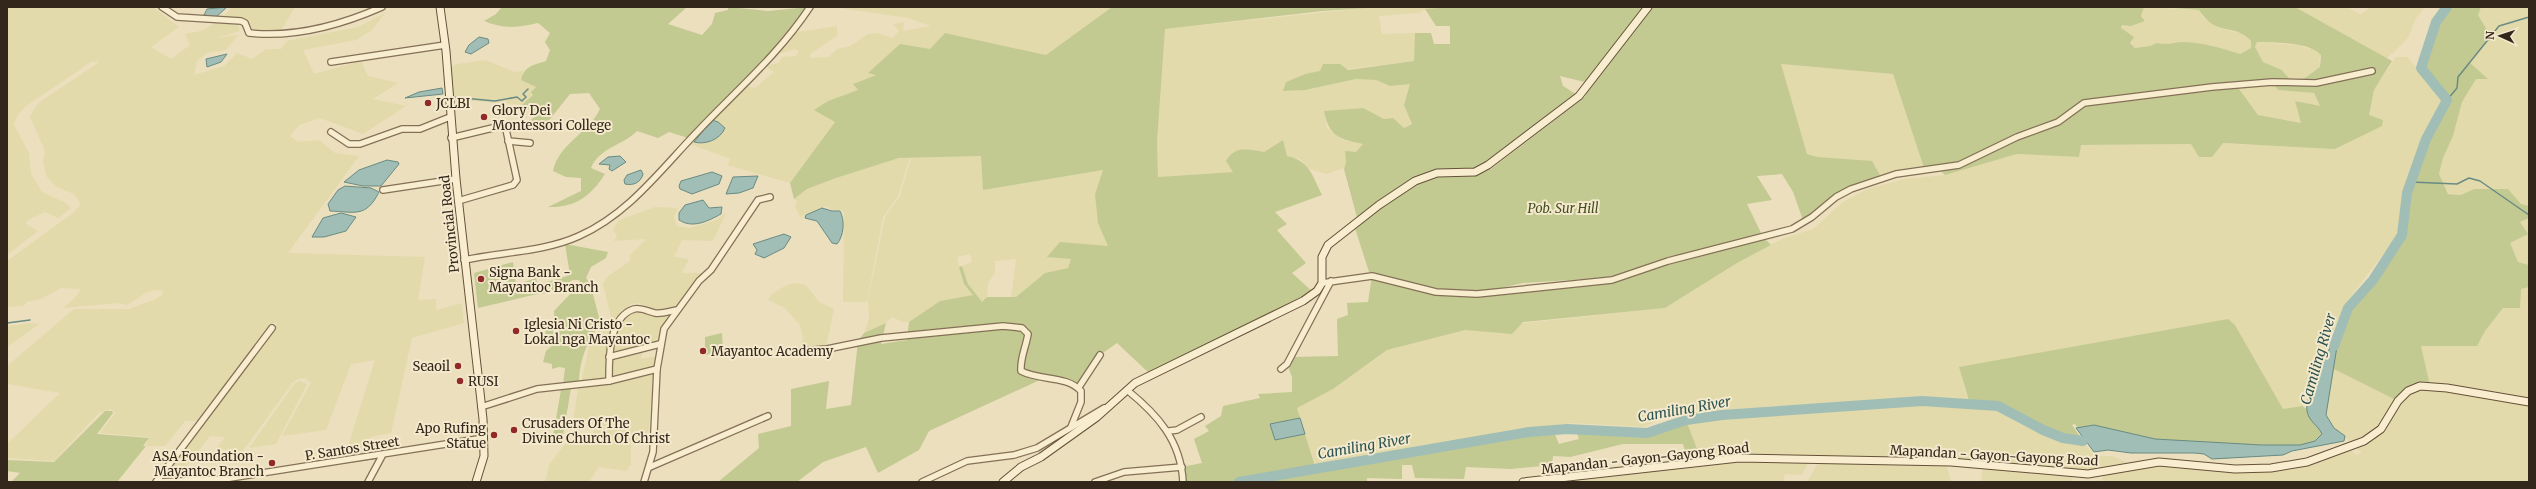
<svg xmlns="http://www.w3.org/2000/svg" width="2536" height="489" font-family="Merriweather,serif">
	<style>
		.farmland { fill: #e2daaa }
		.green { fill: #c2ca91; fill-rule: evenodd }
		.water { fill: #a0beb6; stroke: #698b83 }
		.lines { fill: none; stroke-linecap: round; stroke-linejoin: round }
		.stream { stroke: #698b83; stroke-width: 1.5 }
		.river { stroke: #a0beb6; stroke-width: 10 }
		.street-casing { stroke: #847057; stroke-width: 8 }
		.secondary-casing { stroke: #65513a; stroke-width: 9 }
		.street { stroke: #f8edcf; stroke-width: 5.5 }
		.secondary { stroke: #f8edcf; stroke-width: 7 }
		.poi-dot { fill: #912928; stroke: #f4e9cc; stroke-width: 1.5 }
		.labels { text-anchor: middle; stroke-width: 4; stroke-linejoin: round; paint-order: stroke }
		.poi-label { font-size: 13px; fill: #33271b; stroke: #f4e9cc; text-anchor: start }
		.park-label { font-size: 13px; font-style: italic; fill: #434f22; stroke: #f4e9cc }
		.street-label { font-size: 13px; fill: #33271b; stroke: #f4e9cc }
		.water-label { font-size: 14px; font-style: italic; fill: #2a5351; stroke: #f4e9cc }
	</style>
	<rect width="100%" height="100%" fill="#ecdfbd"/>
	<g class="farmland">
		<path d="M7 7H153L179 27 151 47 171 59 190 45 185 34 201 31 217 22 238 25 240 31 217 38 238 35 226 50 207 53 197 61 194 75 224 66 237 53 252 59 266 49H281L287 41 358 27 385 13 372 30 356 40 303 50 314 74 361 61 368 76 398 83 373 99 406 106 363 134 320 118 299 125 290 136 298 142 319 140 335 153 359 156 288 253 425 257 418 300 436 299V310L462 303 464 323 412 338 391 433 370 437 365 456 344 459 375 360 351 364 326 430 282 436 311 383 305 378 298 379 293 382 243 451 216 449 225 437 210 436 187 466 170 465 277 323H272L197 421H185L165 446H146L149 437 100 433 115 413 111 409 100 412 54 461 7 458V444L60 393 7 384V366L74 309H129L154 300 162 295 163 291 156 290 147 292 127 305 117 303 63 308 74 299 81 289 61 288 41 299 27 302 23 306 7 307V261L73 213 81 204 74 194 57 187 47 177 43 163 45 151 30 117 35 107 41 101 98 63V61L91 62 26 106 17 116 14 125 29 153 31 174 42 192 66 203 71 208 58 218 45 212 28 220 26 224 38 231 7 255Z"/>
		<path d="M232 7H295L280 32H261L252 28 248 20 222 18Z"/>
		<path d="M833 7H1112L1046 55 945 33 930 49 868 72 877 74 853 84 859 90 828 101 815 110 835 122 790 183 727 165 731 159 687 143 743 85 755 88 774 72 767 67 769 65 779 63 782 57 796 56 799 51 795 49 782 53 775 52 791 33 837 26V36L810 54 811 58 829 57 837 49 850 46 868 34 877 33 892 38 899 31 893 24 904 22 903 31 931 26 908 18Z"/>
		<path d="M1360 7H1452L1425 9 1419 13 1379 16 1382 34 1415 33 1414 61 1304 74 1286 82 1284 91 1305 90 1356 79 1376 80 1390 86 1410 84 1404 105 1412 124 1404 128 1393 118 1384 119 1363 108 1324 111 1327 128 1342 140 1363 144 1344 168 1327 174 1310 169 1300 159 1287 156 1283 140 1264 152 1243 148 1233 172 1158 177 1157 142 1165 29 1364 8Z"/>
		<path d="M2144 7 2199 10 2204 19 2226 30 2243 33 2251 41V49L2240 54 2214 46 2180 42 2171 46 2157 43 2150 46 2135 48 2121 28 2122 25 2147 21 2141 16Z"/>
		<path d="M2295 7H2346L2360 14 2372 7H2425L2416 18 2408 38 2392 54 2337 23 2391 54 2386 59Z"/>
		<path d="M2481 7H2529V206L2521 204 2507 189H2474L2461 195 2448 193 2439 174 2443 158 2453 136 2462 102 2476 79H2487L2469 62 2493 33 2487 30 2477 14Z"/>
		<path d="M2257 42 2297 45 2318 51 2321 55 2319 60 2321 67 2306 78 2291 81 2283 70 2263 62 2255 47Z"/>
		<path d="M2396 57H2407L2444 99 2403 195 2398 235 2344 305 2303 406 2283 410 2235 325 1959 367 1969 405 1998 406 2011 411 2045 432 2083 441 2094 456H2112L2133 465 2144 463 2260 469 2262 472 2299 465 2348 448 2356 455 2362 453 2335 428 2326 415 2334 368 2421 346H2477L2485 331 2503 308 2521 288 2529 286V482H2103L2102 473H2073L2072 482H1981L1983 466 1946 463 1951 482H1807L1819 461H1809L1802 475 1785 474 1783 482H1523L1702 461 1686 420 1801 408 1885 403 1790 405 1661 419 1644 427 1572 423 1529 428 1316 466 1296 408 1336 387 1387 350 1468 329 1665 308 1737 263 1782 239 1813 229 1843 202 1867 189 1905 179 1945 175 2017 154 2079 157 2080 145 2191 144 2199 157 2221 143 2247 145 2369 115 2374 90Z"/>
		<path d="M486 60 514 72 523 71 521 80 537 87 533 95 522 105 449 99 447 69 458 64Z"/>
		<path d="M1780 64 1893 74 1925 171 1882 179 1807 154Z"/>
		<path d="M2274 83 2278 90 2314 93 2320 106 2301 123 2258 115 2239 88Z"/>
		<path d="M983 156 984 190 1103 170 1095 194 1109 246 1072 259 1068 268 1045 273 1016 297 1011 298 1016 259 995 261V272L988 284 987 297 982 303 968 284 962 266 972 262 970 254 957 257 964 284 974 295 940 301 909 322H903L892 317 886 323 864 333 869 319 868 300 885 217 900 196 911 158Z"/>
		<path d="M910 157 898 196 883 217 867 302H843L844 214 842 210H832L826 206 800 217 795 206 797 201 794 199 807 189 836 178 899 158Z"/>
		<path d="M655 207 678 208 674 217 677 226 690 228 717 220 726 213 713 241 682 240 674 257 689 259 682 273H705L676 308 657 311 639 303 631 304 612 322 603 284 607 277 631 260 629 256 646 239 614 241 617 235 613 230 619 220Z"/>
		<path d="M2529 218V265L2518 262 2509 243 2527 234 2520 222Z"/>
		<path d="M795 283 806 285 819 302 834 309 826 347 798 349 803 339 800 325 785 308 768 300 772 294 787 285Z"/>
		<path d="M676 309 661 329 658 343 644 345 641 359 656 356 654 367 581 383 589 347 599 329 617 332 626 318 633 312 655 316Z"/>
		<path d="M31 323 39 324 7 347V326Z"/>
		<path d="M654 373 648 438 631 442V464L626 471 599 467 589 482H545L549 465 564 445 593 433 596 418 573 421 578 389Z"/>
		<path d="M300 381 307 384 276 444 249 448 295 383Z"/>
	</g>
	<g class="green">
		<path d="M502 7H687L668 24 702 35 712 24 715 13 728 10V7L768 11 809 7 734 94 688 138 669 132 658 138 637 131C622 146 600 147 591 168L605 174C591 196 575 208 548 207L581 191V178L566 177 553 171C559 143 589 133 600 109L589 93 570 94 546 124 527 123 537 115 522 105 533 95 531 92 536 87 521 80C524 66 534 65 546 61L550 50 545 42 550 33 538 23C518 28 503 29 484 21L496 14Z"/>
		<path d="M1112 7 1367 8 1322 11 1165 29 1157 142 1158 177 1233 172 1226 161C1235 145 1249 149 1264 152L1283 140 1287 156C1310 161 1312 175 1322 195L1275 212 1287 224 1277 230 1306 263 1292 273 1314 293 1150 374 1117 343 1100 355 1079 387 1042 379 929 431 919 450 878 473 866 447 823 462 797 482H718L759 448 758 434 791 426V389L829 381 826 409 851 405 858 341 864 333 886 323 881 344 907 340 909 322 940 301 973 295 964 284 959 267 962 266 968 284 982 302 987 297H1016L1045 273 1068 268 1071 259 1047 257 1060 242 1108 246 1098 223 1095 194 1103 170 983 190 981 156 899 158 836 178 807 189 794 199 790 183 835 122 814 110 828 101 858 90 853 84 876 75 868 73 900 44 930 49 945 33 1046 55Z"/>
		<path d="M1452 7H2144L2141 16 2145 21 2131 26 2122 25 2121 28 2134 37 2130 43 2135 48 2150 46 2157 43C2170 45 2170 43 2181 42 2202 42 2221 48 2240 54L2251 48V41C2234 22 2217 38 2199 10L2161 7H2295L2392 61 2374 90 2369 115 2383 120 2382 126 2335 149 2223 143 2212 157H2199L2191 144 2081 145 2079 157 2017 154 1945 175 1938 168 1925 171 1893 74 1781 64 1807 154 1817 157 1872 161 1882 179 1846 191 1833 199 1804 223 1793 192 1782 174 1757 176 1772 200 1747 204 1763 237 1771 245 1737 263 1665 308 1523 322 1512 334 1465 330 1387 350 1333 389 1297 408 1300 418 1270 424 1275 440 1305 434 1316 469C1395 456 1473 436 1553 430L1559 444 1579 439 1576 429 1647 433 1686 420 1702 462 1667 466 1668 458H1687L1683 444H1623L1570 457 1553 456 1552 465 1511 469 1466 467 1464 479 1415 478 1412 465H1402V479L1367 478V482H1183L1182 467 1202 463 1194 439 1209 431 1205 426 1221 416 1223 406 1260 398 1258 394 1292 392V377L1288 366 1292 357 1338 356 1337 319 1348 315 1347 303 1368 302 1372 276C1393 283 1415 290 1437 292 1483 298 1540 289 1586 279L1523 283 1492 290 1459 291 1408 284 1369 272 1354 225 1409 188 1437 175H1475L1491 169 1586 96 1585 90 1589 83 1560 76 1563 86 1579 96 1487 166C1469 176 1450 169 1430 175 1404 182 1379 205 1358 221L1344 169 1346 162 1345 151 1356 152 1363 144C1338 139 1329 136 1324 111L1363 108 1384 119 1393 118 1404 128 1412 124 1404 105 1410 84 1390 86 1376 80 1356 79 1305 90 1283 91 1286 82 1305 74 1320 71 1323 64H1340L1348 70 1414 61 1415 33H1431L1434 44H1450V26H1436L1425 9ZM2257 42C2275 43 2308 41 2321 55L2320 67 2305 78 2292 82 2282 70 2263 62 2255 47ZM2272 82 2278 90 2314 93 2320 106 2295 101 2301 123 2258 115 2237 86Z"/>
		<path d="M2447 7H2481L2478 15 2487 30 2493 33 2469 62 2488 79H2476L2462 102 2453 136 2443 158 2439 174 2448 194 2461 195 2474 189H2508L2521 204 2529 206V218L2520 222 2528 234 2510 243 2518 262 2529 265V287L2521 289 2520 308H2503L2485 331 2477 346H2421L2430 386 2419 387 2398 401 2334 369 2326 415 2334 428 2345 436 2344 441 2292 451 2283 455 2212 459 2204 454 2195 453H2131L2108 450 2094 452 2075 424 2072 425 2083 441 2043 430 2011 411 1998 406 1922 401H1969L1959 367 2228 319 2235 325 2283 409 2303 406 2306 409 2325 355 2339 334 2348 308 2373 280 2402 234 2407 193 2447 100 2421 68 2436 22Z"/>
		<path d="M565 244 608 252 606 258 591 267 586 278 590 283 601 325C587 337 579 364 579 383L563 385 565 368 559 367 552 369V364L543 362 546 351 554 344H543L546 330 555 327 554 311 577 287 580 280H572L564 287 549 293 537 294 478 308 474 273 513 262 516 285 536 278 538 285 570 275Z"/>
		<path d="M722 333 723 351 705 355V337Z"/>
		<path d="M571 388 563 436H553L561 390Z"/>
		<path d="M105 411H112L113 413 97 434 149 438 143 446H146L117 482H11L20 473 7 471V460L54 462Z"/>
	</g>
	<g class="water">
		<path d="M227 7 215 18 204 15 207 9Z"/>
		<path d="M479 37 488 39 489 43 471 54 465 52 469 45Z"/>
		<path d="M227 54 221 62 207 67 206 59Z"/>
		<path d="M442 88 443 94 405 98 419 92Z"/>
		<path d="M712 120 718 122 725 128C720 140 705 145 694 142Z"/>
		<path d="M620 156 626 162 612 171 609 169 610 165 599 164 608 157Z"/>
		<path d="M387 160 398 162 399 164 381 186H363L344 182 359 170Z"/>
		<path d="M641 170 643 174C641 182 634 186 625 184L624 180 627 175Z"/>
		<path d="M712 172 722 176 719 184 692 194 680 189 679 186 681 181Z"/>
		<path d="M758 176 753 188 739 193 726 194 733 177Z"/>
		<path d="M345 186 371 188 379 192C366 218 355 212 330 211L328 204 338 190Z"/>
		<path d="M703 200 709 208 722 207 721 214C708 221 693 229 679 220V213L685 205Z"/>
		<path d="M822 208 832 211H840C845 220 844 236 837 244L832 243 817 221 805 218 806 215Z"/>
		<path d="M341 213 356 217 346 231 324 237H312L323 218Z"/>
		<path d="M784 234 791 237 784 248 764 258 755 254 757 250 753 244Z"/>
		<path d="M2339 334 2326 415 2334 428 2345 436 2344 441 2292 451 2283 455 2212 459 2204 454 2195 453H2131L2108 450 2094 452 2076 428 2094 425 2155 439 2262 445H2300L2315 441 2322 434C2318 425 2309 422 2307 411 2304 396 2329 346 2339 334Z"/>
		<path d="M1300 418 1305 434 1275 440 1270 424Z"/>
	</g>
	<g class="lines">
		<g class="stream">
			<path d="M452 97 495 101 517 97 522 101 526 97 523 94 528 89"/>
			<path d="M2447 100 2457 88 2458 77 2499 26 2529 17"/>
			<path d="M2411 182 2457 184 2469 178 2480 181 2529 215"/>
			<path d="M7 323 30 320"/>
			<path d="M343 463 378 458"/>
		</g>
		<g class="river">
			<path d="M2334 346 2348 308 2373 280 2402 235 2407 193 2426 139 2447 100 2421 68 2436 22 2447 7"/>
			<path d="M1239 482 1529 432 1567 429 1647 433 1686 420 1722 415 1922 401 1998 406 2043 430 2063 438 2083 441"/>
		</g>
		<defs>
			<g id="street">
				<path d="M162 7 177 17 241 21 245 23 249 33C294 38 341 25 382 7"/>
				<path d="M331 62 445 45"/>
				<path d="M331 132 349 144H360L402 129H420L450 117"/>
				<path d="M451 138 505 125 517 180 513 185 458 201"/>
				<path d="M508 141 530 143"/>
				<path d="M383 190 456 179"/>
				<path d="M464 260C501 252 544 252 579 236 629 214 662 168 699 130 737 90 779 54 810 7"/>
				<path d="M1322 283 1372 276 1436 292 1477 294 1612 280 1668 261 1792 229 1812 217 1836 197 1851 189 1896 174 1959 165 2017 137 2058 122 2084 103 2212 87 2272 82 2316 83 2372 71"/>
				<path d="M801 351 827 349 881 338 1003 326 1022 328 1028 334C1026 347 1020 358 1021 371 1040 381 1066 375 1081 391V402L1071 427"/>
				<path d="M609 357 660 344"/>
				<path d="M657 369 664 329 699 281 711 270 758 200 770 197"/>
				<path d="M1281 369 1287 364 1331 281"/>
				<path d="M609 381C609 359 608 317 634 309 641 307 649 312 655 313 663 314 670 311 677 310"/>
				<path d="M1079 387 1100 355"/>
				<path d="M1127 390C1158 415 1181 441 1183 482"/>
				<path d="M481 407 537 389 609 381 657 369 653 452 644 482"/>
				<path d="M1169 431 1177 430 1201 417"/>
				<path d="M650 467 768 416"/>
				<path d="M156 482 272 328"/>
				<path d="M157 482 224 479 484 438"/>
				<path d="M368 482 382 456"/>
				<path d="M922 482 967 461 1014 455 1037 448 1104 408"/>
				<path d="M1095 482 1124 472 1182 467"/>
			</g>
			<g id="secondary">
				<path d="M440 7 446 51 456 179 483 419 484 456 476 482"/>
				<path d="M1003 482 1021 467 1041 457 1097 417 1135 383 1303 301 1317 291 1322 283V257L1328 245 1379 205 1415 181 1437 173 1475 172 1488 165 1579 96 1648 7"/>
				<path d="M1523 482 1739 458 1951 462 2088 474 2159 462 2235 469 2271 468 2307 462 2364 441 2381 429 2398 401 2408 391 2420 386 2447 388 2529 402"/>
			</g>
		</defs>
		<use href="#street" class="street-casing"/>
		<use href="#secondary" class="secondary-casing"/>
		<use href="#street" class="street"/>
		<use href="#secondary" class="secondary"/>
	</g>
	<g class="poi-dot">
		<circle cx="428" cy="103" r="4"/>
		<circle cx="484" cy="117" r="4"/>
		<circle cx="481" cy="279" r="4"/>
		<circle cx="516" cy="331" r="4"/>
		<circle cx="703" cy="351" r="4"/>
		<circle cx="458" cy="366" r="4"/>
		<circle cx="460" cy="381" r="4"/>
		<circle cx="514" cy="430" r="4"/>
		<circle cx="494" cy="435" r="4"/>
		<circle cx="272" cy="463" r="4"/>
	</g>
	<g class="labels">
		<g class="poi-label">
			<text x="436" y="108">JCLBI</text>
			<text x="492" y="115">Glory Dei<tspan x="492" dy="15">Montessori College</tspan></text>
			<text x="489" y="277">Signa Bank -<tspan x="489" dy="15">Mayantoc Branch</tspan></text>
			<text x="524" y="329">Iglesia Ni Cristo -<tspan x="524" dy="15">Lokal nga Mayantoc</tspan></text>
			<text x="711" y="356">Mayantoc Academy</text>
			<text x="450" y="371" text-anchor="end">Seaoil</text>
			<text x="468" y="386">RUSI</text>
			<text x="522" y="428">Crusaders Of The<tspan x="522" dy="15">Divine Church Of Christ</tspan></text>
			<text x="486" y="433" text-anchor="end">Apo Rufing<tspan x="486" dy="15">Statue</tspan></text>
			<text x="264" y="461" text-anchor="end">ASA Foundation -<tspan x="264" dy="15">Mayantoc Branch</tspan></text>
		</g>
		<g class="park-label">
			<text x="1563" y="213">Pob. Sur Hill</text>
		</g>
		<g class="street-label">
			<text transform="translate(449 224) rotate(-96)" y="5">Provincial Road</text>
			<text transform="translate(352 448) rotate(-9)" y="5">P. Santos Street</text>
			<text transform="translate(1994 455) rotate(3)" y="5">Mapandan - Gayon-Gayong Road</text>
			<text transform="translate(1645 458) rotate(-6)" y="5">Mapandan - Gayon-Gayong Road</text>
		</g>
		<g class="water-label">
			<text transform="translate(2318 359) rotate(-74)" y="5">Camiling River</text>
			<text transform="translate(1684 409) rotate(-10)" y="5">Camiling River</text>
			<text transform="translate(1364 446) rotate(-10)" y="5">Camiling River</text>
		</g>
	</g>
	<rect width="2536" height="489" fill="none" stroke="#33271b" stroke-width="16"/>
	<g transform="translate(2500 36) rotate(273)" stroke="#f4e9cc" stroke-width="3" paint-order="stroke">
	<path d="M0-3L7 15L0 10L-7 15Z" fill="#33271b"/>
	<text y="-6" font-size="11" font-weight="bold" text-anchor="middle" fill="#33271b">N</text>
	</g>
</svg>
